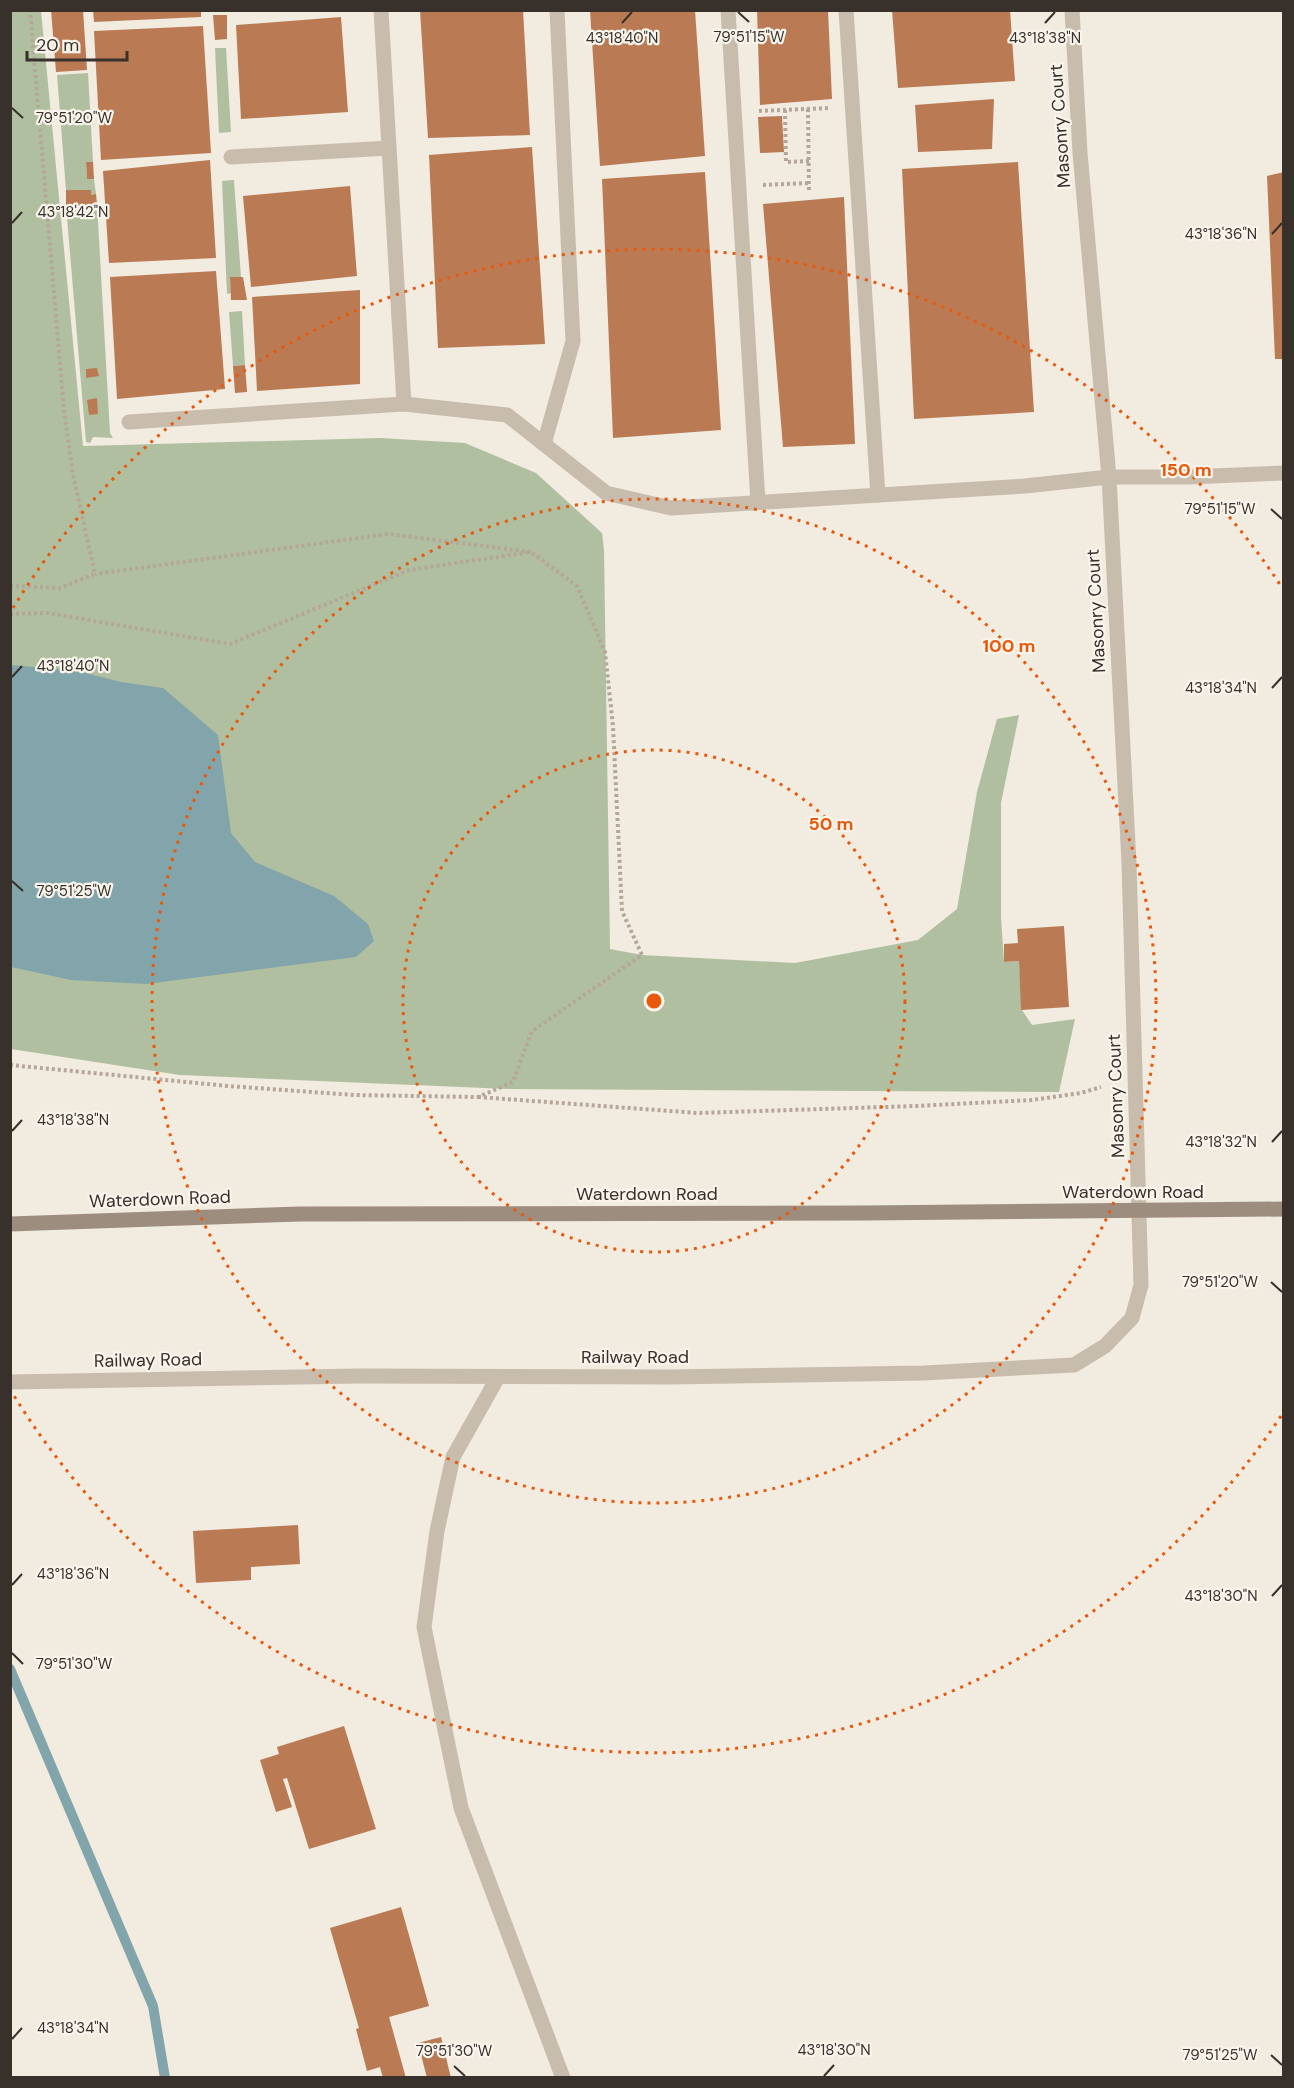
<svg xmlns="http://www.w3.org/2000/svg" width="1294" height="2088" font-family="'DM Sans',sans-serif">
	<style>
		.green { fill: #b1bfa1 }
		.water { fill: #82a4ab }
		.lines { fill: none; stroke-linecap: round; stroke-linejoin: round }
		.stream { stroke: #82a4ab; stroke-width: 10 }
		.building { fill: #ba7b54 }
		.path { stroke: #b4a797; stroke-width: 4; stroke-dasharray: 3 3; stroke-linecap: butt }
		.lane { stroke: #c8bdad; stroke-width: 15 }
		.street { stroke: #c8bdad; stroke-width: 15 }
		.secondary { stroke: #9c8d7e; stroke-width: 15 }
		.ticks { fill: none; stroke: #37302b; stroke-width: 2 }
		.ring { fill: none; stroke: #e8590c; stroke-width: 3; stroke-dasharray: 3 6 }
		.labels { text-anchor: middle; stroke-width: 4.5; stroke-linejoin: round; paint-order: stroke }
		.street-label { font-size: 18px; fill: #37302b; stroke: #f9f5ec }
		.ticks-label { font-size: 15px; text-anchor: middle; fill: #37302b; stroke: #f9f5ec; stroke-width: 4.5; stroke-linejoin: round; paint-order: stroke }
		.centre { fill: #e8590c; stroke: #f9f5ec; stroke-width: 3 }
		.ring-label { font-size: 18px; text-anchor: middle; font-weight: bold; fill: #e8590c; stroke: #f9f5ec; stroke-width: 4.5; stroke-linejoin: round; paint-order: stroke }
	</style>
	<rect width="100%" height="100%" fill="#f1ebe0"/>
	<g class="green">
		<path d="M10 11H41L83 446 380 438 465 443 536 473 602 533 604 550 610 949 642 955 795 963 918 940 957 909 977 792 997 719 1019 715 1001 803V917L1004 962 1019 961 1022 1010 1032 1025 1075 1019 1059 1092 508 1089 180 1075 11 1049Z"/>
		<path d="M215 48H226L231 132 219 133Z"/>
		<path d="M88 73 93 162 86 163 87 179H94L96 194 91 195V190H66L57 75Z"/>
		<path d="M234 180 241 277 230 278 231 293 227 294 222 181Z"/>
		<path d="M97 204 110 433 113 438 93 437 90 443 86 442 66 206Z"/>
		<path d="M242 311 245 365 233 366 229 312Z"/>
	</g>
	<path class="water" d="M11 665 78 671 121 682 163 688 218 735 231 833 255 862 334 896 368 924 374 941 356 957 146 984 71 980 11 967Z"/>
	<g class="lines">
		<path class="stream" d="M10 1669 153 2006 165 2078"/>
	</g>
	<g class="building">
		<path d="M51 10H83L87 70 56 72Z"/>
		<path d="M93 10H201V17L94 22Z"/>
		<path d="M420 10H523L530 135 428 138Z"/>
		<path d="M590 10H695L705 156 600 166Z"/>
		<path d="M757 10H828L832 99 760 105Z"/>
		<path d="M892 10H1010L1015 81 898 88Z"/>
		<path d="M213 15H227V39L215 40Z"/>
		<path d="M341 17 348 112 241 119 236 25Z"/>
		<path d="M203 26 211 153 101 160 94 31Z"/>
		<path d="M994 99 992 149 918 152 915 105Z"/>
		<path d="M782 116 784 152 760 153 758 117Z"/>
		<path d="M532 147 545 344 438 348 429 155Z"/>
		<path d="M210 160 216 258 109 263 103 171Z"/>
		<path d="M86 162H93L94 179H87Z"/>
		<path d="M1018 162 1034 412 914 419 902 169Z"/>
		<path d="M705 172 721 430 613 438 602 179Z"/>
		<path d="M1284 172V359H1275L1267 176Z"/>
		<path d="M350 186 357 276 251 287 243 196Z"/>
		<path d="M66 190H91V195L96 194 97 204 66 206Z"/>
		<path d="M844 197 855 444 783 447 763 204Z"/>
		<path d="M216 271 225 389 117 399 110 277Z"/>
		<path d="M230 277H243L247 300H231Z"/>
		<path d="M360 290V384L257 391 252 297Z"/>
		<path d="M245 365 247 392 235 393 233 366Z"/>
		<path d="M97 368 99 376 86 378V369Z"/>
		<path d="M97 398 98 414 89 415 87 400Z"/>
		<path d="M1064 926 1069 1007 1021 1010 1019 961 1004 962V944L1018 943 1017 929Z"/>
		<path d="M298 1525 300 1564 251 1567V1580L196 1583 193 1531Z"/>
		<path d="M344 1726 376 1829 309 1849 287 1778 283 1779 292 1807 276 1812 260 1760 279 1754 277 1747Z"/>
		<path d="M401 1907 429 2006 389 2017 406 2078H383L380 2067 367 2071 356 2029 359 2028 330 1928Z"/>
		<path d="M441 2037 451 2078H427L418 2043Z"/>
	</g>
	<g class="lines">
		<g class="path">
			<path d="M808 109 809 192"/>
			<path d="M785 110 786 162 809 161"/>
			<path d="M759 111 829 108"/>
			<path d="M763 185 809 183"/>
			<path d="M10 586 60 588 95 574 73 475 64 411 30 10"/>
			<path d="M10 614 47 613 230 644 409 570 531 552 388 534 95 574"/>
			<path d="M10 1065 228 1086 354 1095 478 1097 513 1082 532 1031 642 955 622 911 613 726 605 652 577 586 531 552"/>
			<path d="M478 1097 698 1113 916 1106 1032 1100 1081 1093 1101 1087"/>
		</g>
		<path class="lane" d="M498 1377 453 1457 437 1531 424 1627 461 1808 563 2078"/>
		<g class="street">
			<path d="M381 10 404 404"/>
			<path d="M728 10 758 502"/>
			<path d="M846 10 878 495"/>
			<path d="M231 157 389 148"/>
			<path d="M129 422 404 404 507 415 606 493 671 508 1025 486 1109 477H1188L1284 473"/>
			<path d="M544 444 573 341 557 10"/>
			<path d="M10 1382 359 1376 672 1377 924 1373 1074 1365 1105 1346 1132 1318 1141 1285 1129 863 1109 477 1080 153 1072 10"/>
		</g>
		<path class="secondary" d="M10 1224 300 1214 864 1213 1284 1209"/>
	</g>
	<path class="ticks" d="M738 12 749 22M622 23 632 12M1045 23 1055 12M12 108 23 118M12 223 22 212M1272 234 1282 223M1271 509 1282 519M12 677 22 666M1272 688 1282 677M12 881 23 891M12 1131 22 1120M1272 1142 1282 1131M1271 1282 1282 1292M12 1585 22 1574M1272 1596 1282 1585M12 1653 23 1664M12 2039 22 2028M1271 2055 1282 2065M454 2066 465 2076M824 2076 834 2065"/>
	<g class="ring">
		<circle cx="654" cy="1001" r="251"/>
		<circle cx="654" cy="1001" r="502"/>
		<path d="M1281 1416A752 752 0 0 1 13 1394M13 608A752 752 0 0 1 1281 586"/>
	</g>
	<g class="labels">
		<g class="street-label">
			<text transform="translate(1060 126) rotate(-94)" y="6">Masonry Court</text>
			<text transform="translate(1096 611) rotate(-93)" y="6">Masonry Court</text>
			<text transform="translate(1116 1096) rotate(-92)" y="6">Masonry Court</text>
			<text x="1133" y="1198">Waterdown Road</text>
			<text x="647" y="1200">Waterdown Road</text>
			<text transform="translate(160 1199) rotate(-2)" y="6">Waterdown Road</text>
			<text x="635" y="1363">Railway Road</text>
			<text transform="translate(148 1360) rotate(-1)" y="6">Railway Road</text>
		</g>
	</g>
	<g class="ticks-label">
		<text x="749" y="42">79°51'15"W</text>
		<text x="622" y="43">43°18'40"N</text>
		<text x="1045" y="43">43°18'38"N</text>
		<text x="74" y="123">79°51'20"W</text>
		<text x="73" y="217">43°18'42"N</text>
		<text x="1221" y="239">43°18'36"N</text>
		<text x="1220" y="514">79°51'15"W</text>
		<text x="73" y="671">43°18'40"N</text>
		<text x="1221" y="693">43°18'34"N</text>
		<text x="74" y="896">79°51'25"W</text>
		<text x="73" y="1125">43°18'38"N</text>
		<text x="1221" y="1147">43°18'32"N</text>
		<text x="1220" y="1287">79°51'20"W</text>
		<text x="73" y="1579">43°18'36"N</text>
		<text x="1221" y="1601">43°18'30"N</text>
		<text x="74" y="1669">79°51'30"W</text>
		<text x="73" y="2033">43°18'34"N</text>
		<text x="834" y="2055">43°18'30"N</text>
		<text x="454" y="2056">79°51'30"W</text>
		<text x="1220" y="2060">79°51'25"W</text>
	</g>
	<circle cx="654" cy="1001" r="9" class="centre"/>
	<g class="ring-label">
		<text x="1186" y="476">150 m</text>
		<text x="1009" y="652">100 m</text>
		<text x="831" y="830">50 m</text>
	</g>
	<rect width="1294" height="2088" fill="none" stroke="#37302b" stroke-width="24"/>
	<path d="M27 51v9h100v-9" fill="none" stroke="#37302b" stroke-width="3"/>
	<text x="36" y="51" font-size="18" fill="#37302b" stroke="#f9f5ec" stroke-width="4.5" paint-order="stroke">20 m</text>
</svg>
